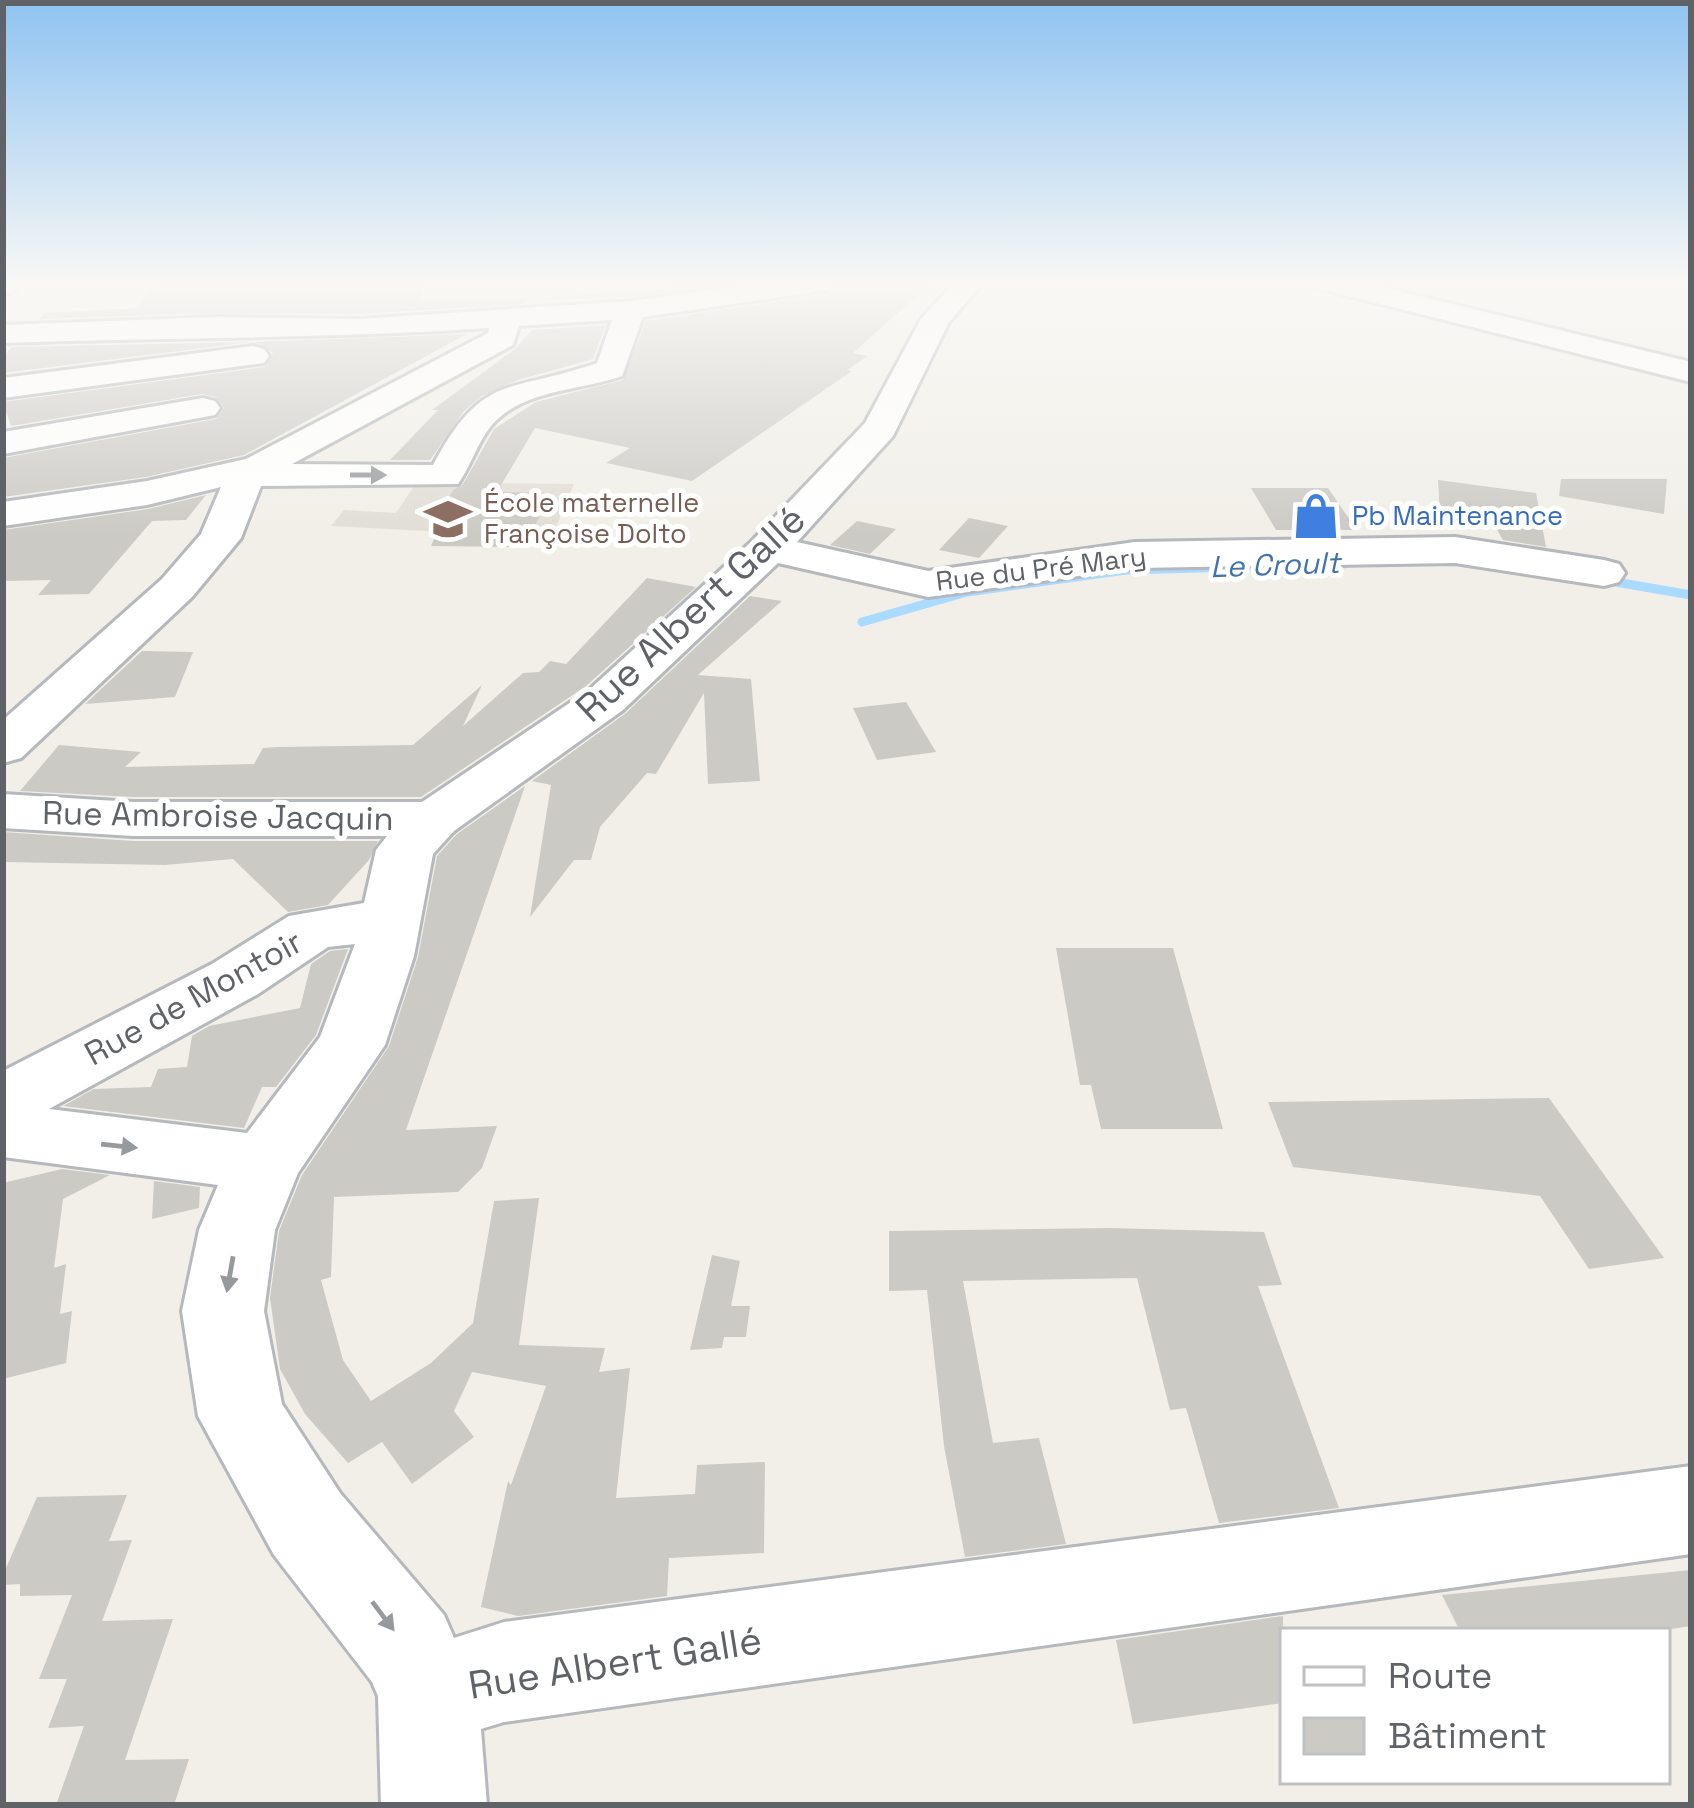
<svg xmlns="http://www.w3.org/2000/svg" width="1694" height="1808" font-family="'Space Grotesk',sans-serif">
	<style>
		.education { fill: #e1ded6 }
		.lines { fill: none; stroke-linecap: round; stroke-linejoin: round }
		.stream { stroke: #aadaff; stroke-width: 9 }
		.building { fill: #cccac5 }
		.minor-casing { stroke: #b5b8bc; stroke-width: 6 }
		.minor { fill: #fff; fill-rule: evenodd }
		.oneway { fill: #979a9d }
		.labels { text-anchor: middle; stroke-width: 10; stroke-linejoin: round; paint-order: stroke }
		.far-education-label { font-size: 27px; fill: #785e54; stroke: #fff; text-anchor: start }
		.far-shop-label { font-size: 27px; fill: #366cbe; stroke: #fff; text-anchor: start }
		.far-street-label { font-size: 27px; fill: #5f6368; stroke: #fff }
		.far-water-label { font-size: 30px; font-style: italic; fill: #4174aa; stroke: #fff }
		.street-label { font-size: 33px; fill: #5f6368; stroke: #fff }
		.near-street-label { font-size: 39px; fill: #5f6368; stroke: #fff }
	</style>
	<rect width="100%" height="100%" fill="#f1efe8"/>
	<path class="education" d="M417 482 574 484 553 534 523 533 516 547 447 532 331 526 344 510 396 513Z"/>
	<g class="lines">
		<g class="stream">
			<path d="M1604 580 1691 595"/>
			<path d="M862 622 967 592 1126 570 1344 564"/>
		</g>
	</g>
	<g class="building">
		<path d="M188 282H422L421 300 530 299 521 304 359 314 215 313 39 319 45 313 139 308 150 288Z"/>
		<path d="M716 282H735L630 297 528 300Z"/>
		<path d="M846 282H932L853 353 868 356 847 370 852 371 692 481 606 463 630 448 535 428 497 492 552 493 531 533H522L516 547 431 546 442 520H434L454 489 462 486 494 429 536 402 623 380 646 321 829 294Z"/>
		<path d="M606 325 593 359 518 380 482 396 464 411 430 460H390L438 410H432L515 349 532 330Z"/>
		<path d="M467 334 244 455 146 477 3 497V458L216 419 224 408 216 397 202 394 11 426 3 402 265 367 273 353 254 342Z"/>
		<path d="M251 342 3 373V357L12 347Z"/>
		<path d="M1561 479H1667L1664 514 1559 496Z"/>
		<path d="M1438 480 1536 493 1546 547 1503 540 1491 519 1440 514Z"/>
		<path d="M1251 488H1328L1357 530H1276Z"/>
		<path d="M206 495 186 520 152 521 89 594 38 595 51 580 3 581V530L148 509Z"/>
		<path d="M969 518 1008 526 979 558 939 550Z"/>
		<path d="M857 521 896 529 870 554 830 545Z"/>
		<path d="M647 578 696 587 586 686 421 797H133L20 791 59 745 141 752 125 767 254 764 263 748 278 747 413 745 482 685 463 726 523 673 539 672 550 661 566 664Z"/>
		<path d="M750 596 782 601 698 675 751 679 760 781 708 784 704 693 656 774 647 773 600 827 591 860H574L530 917 551 785 532 781 626 713Z"/>
		<path d="M142 651 193 652 175 697 85 704Z"/>
		<path d="M906 702 936 752 877 760 853 708Z"/>
		<path d="M525 786 406 1130 497 1126 482 1168 458 1192 334 1197 331 1277 321 1280 343 1360 371 1401 431 1363 473 1323 494 1201 539 1198 519 1345 605 1348 599 1372 630 1368 616 1498 695 1494 697 1465 765 1462 764 1553 669 1558 667 1596 518 1616 481 1607 508 1481 511 1485 546 1386 472 1372 454 1411 474 1437 412 1484 382 1442 348 1463 305 1414 280 1369 270 1298 279 1231 302 1175 389 1046 418 957 437 856 457 834Z"/>
		<path d="M3 832 133 841H378L369 860 328 905 288 912 233 859 165 865 3 862Z"/>
		<path d="M1056 948H1173L1223 1129H1101L1091 1085H1080Z"/>
		<path d="M348 949 316 1035 276 1087H262L244 1128 63 1106 94 1089 151 1087 158 1069 187 1067 192 1036 209 1026 300 1008 311 964 330 951Z"/>
		<path d="M1549 1098 1664 1258 1589 1269 1540 1196 1293 1167 1268 1102Z"/>
		<path d="M62 1169 110 1175 63 1199 54 1268 66 1264 60 1314 72 1311 66 1363 3 1379V1183Z"/>
		<path d="M154 1181 200 1187 199 1208 152 1219Z"/>
		<path d="M1108 1228 1264 1232 1282 1285 1258 1286 1339 1508 1219 1523 1186 1408 1170 1410 1137 1278 963 1281 993 1443 1039 1438 1066 1544 965 1557 944 1446 927 1290 889 1291V1231Z"/>
		<path d="M712 1255 740 1261 731 1306H750L746 1337H724L722 1348 690 1350Z"/>
		<path d="M127 1495 109 1541 132 1540 102 1621 173 1619 125 1760 189 1759 174 1805H56L84 1726 48 1728 67 1679H39L72 1595 20 1596V1584L3 1585V1575L37 1497Z"/>
		<path d="M1691 1570V1626L1658 1631H1460L1442 1595Z"/>
		<path d="M1283 1616V1703L1133 1724 1116 1640Z"/>
	</g>
	<g class="lines">
		<defs>
			<g id="minor">
				<path d="M3 282H21L13 292 3 294Z"/>
				<path d="M768 282H842L828 290 643 317 622 376C580 391 522 389 491 426 477 443 471 466 458 484L261 486 241 538 192 597 21 758 3 763V720L162 579 201 534 221 487 147 505 3 526V502L147 481 246 459 488 333 489 328C327 339 165 337 3 343V325L215 317 359 319 630 301ZM612 320 597 363C509 394 483 371 433 465L292 464 513 345 519 326Z"/>
				<path d="M955 282H984L949 322 893 436 797 542 928 571 1135 542 1455 537 1604 560 1619 564 1625 573 1619 582 1604 586 1455 563 1135 568 928 597 778 563 623 710 454 831 433 854 414 956 385 1045 298 1173 275 1230 264 1311 282 1404 340 1493 444 1615 454 1638 504 1622 1691 1466V1554L504 1722 481 1729 487 1805H381L378 1696 372 1682 274 1555 198 1416 182 1311 199 1230 218 1185 3 1157V1071L212 964 289 916 364 903 376 850 387 836H133L3 828V794L133 802H422L589 690 750 543 865 423 921 319ZM355 944 320 1037 247 1133 49 1109 258 994 328 947Z"/>
				<path d="M1313 282H1362L1691 362V382L1317 288Z"/>
				<path d="M253 346 264 349 269 356 264 363 3 398V378Z"/>
				<path d="M203 398 215 401 220 408 215 415 3 454V432Z"/>
			</g>
		</defs>
		<use href="#minor" class="minor-casing"/>
		<use href="#minor" class="minor"/>
	</g>
	<defs><path id="oneway-solid" d="M-6-.8H1V-3.2L6.5 0L1 3.2V.8H-6Z" transform="scale(3)"/></defs>
	<g class="oneway">
		<use href="#oneway-solid" transform="translate(368 475)"/>
		<use href="#oneway-solid" transform="translate(119 1146) rotate(6)"/>
		<use href="#oneway-solid" transform="translate(230 1274) rotate(100)"/>
		<use href="#oneway-solid" transform="translate(383 1616) rotate(53)"/>
	</g>
	<linearGradient id="sky" x2="0" y2="1"><stop stop-color="#8fc3f1"/><stop offset="0.53" stop-color="#f9f8f5"/><stop offset="1" stop-color="#f9f8f5" stop-opacity="0"/></linearGradient>
	<rect width="1694" height="535" fill="url(#sky)"/>
	<defs>
		<symbol id="shop-bare" viewBox="-9 -9 18 18"><path d="M-5-2.5h2.3a2.7 3.5 0 0 1 5.4 0H5L5.5 6h-11ZM-1.5-2.5h3a1.5 2.3 0 0 0-3 0Z" fill="#3f7fe0" stroke="#fff" stroke-width="2.5" paint-order="stroke"/></symbol>
		<symbol id="school-bare" viewBox="-9 -9 18 18"><path d="M0-5L7-2L0 1L-7-2ZM-4 1L0 2.5L4 1V4Q0 6-4 4Z" fill="#8d6e63" stroke="#fff" stroke-width="2.5" paint-order="stroke"/></symbol>
	</defs>
	<g fill-rule="evenodd">
		<use href="#shop-bare" x="1283" y="483" width="66" height="66"/>
		<use href="#school-bare" x="415" y="486" width="66" height="66"/>
	</g>
	<g class="labels">
		<g class="far-education-label">
			<text x="484" y="512">École maternelle<tspan x="484" dy="31">Françoise Dolto</tspan></text>
		</g>
		<g class="far-shop-label">
			<text x="1352" y="525">Pb Maintenance</text>
		</g>
		<g class="far-street-label">
			<text transform="translate(1041 569) rotate(-7)" y="9">Rue du Pré Mary</text>
		</g>
		<g class="far-water-label">
			<text transform="translate(1275 565) rotate(-2)" y="10">Le Croult</text>
		</g>
		<g class="street-label">
			<text transform="translate(218 815) rotate(1)" y="12">Rue Ambroise Jacquin</text>
			<text transform="translate(193 997) rotate(-29)" y="12">Rue de Montoir</text>
		</g>
		<g class="near-street-label">
			<text transform="translate(690 613) rotate(-43)" y="14">Rue Albert Gallé</text>
			<text transform="translate(615 1662) rotate(-9)" y="14">Rue Albert Gallé</text>
		</g>
	</g>
	<rect width="1694" height="1808" fill="none" stroke="#5f6368" stroke-width="12"/>
	<rect x="1280" y="1628" width="390" height="156" fill="#ffffff" stroke="#bfc1c3" stroke-width="3"/>
	<rect x="1304" y="1667" width="60" height="18" fill="#ffffff" stroke="#bfc1c3" stroke-width="3"/>
	<text x="1388" y="1688" font-size="36" fill="#5f6368">Route</text>
	<rect x="1304" y="1718" width="60" height="36" fill="#cccac5" stroke="#bfc1c3" stroke-width="3"/>
	<text x="1388" y="1748" font-size="36" fill="#5f6368">Bâtiment</text>
</svg>
